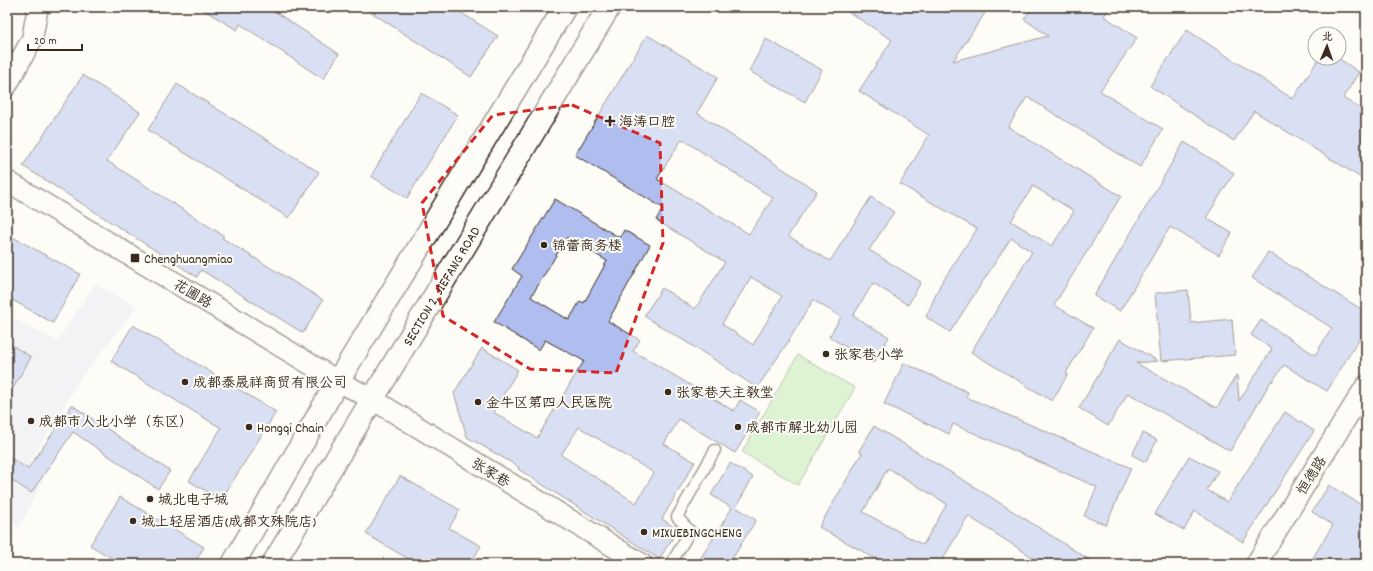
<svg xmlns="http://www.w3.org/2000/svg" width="1373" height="571" font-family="Dekko,'LXGW WenKai TC',sans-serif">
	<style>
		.built { fill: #e6e9f4 }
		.green { fill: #b6e8a8; stroke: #788963 }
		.building { fill: #afbeee; stroke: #3b2a1e; fill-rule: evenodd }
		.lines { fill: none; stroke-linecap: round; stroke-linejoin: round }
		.lane-casing { stroke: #3b2a1e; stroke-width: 13 }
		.street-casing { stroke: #3b2a1e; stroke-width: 23 }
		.primary-casing { stroke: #3b2a1e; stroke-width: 25 }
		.lane { stroke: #fdfcf7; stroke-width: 10 }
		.street { stroke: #fdfcf7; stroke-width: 20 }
		.primary { stroke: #fdfcf7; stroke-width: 22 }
		.marked { fill: none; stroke: #d62828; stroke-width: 3; stroke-dasharray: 8 5; stroke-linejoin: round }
		.poi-dot { fill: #3b2a1e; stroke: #fdfcf7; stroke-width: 1.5 }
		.labels { text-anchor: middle; stroke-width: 4; stroke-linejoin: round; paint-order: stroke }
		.poi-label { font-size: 14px; fill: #3b2a1e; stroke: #fdfcf7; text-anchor: start }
		.street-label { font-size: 14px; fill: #3b2a1e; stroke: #fdfcf7 }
	</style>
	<rect width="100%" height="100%" fill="#fdfcf7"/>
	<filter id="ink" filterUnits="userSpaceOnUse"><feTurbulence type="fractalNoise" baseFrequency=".025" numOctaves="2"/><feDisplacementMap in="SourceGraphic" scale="8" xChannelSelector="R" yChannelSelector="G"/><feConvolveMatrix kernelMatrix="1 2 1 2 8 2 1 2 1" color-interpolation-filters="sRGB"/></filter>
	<g filter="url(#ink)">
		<path class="built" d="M95 284 137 307 80 379 30 463 46 474 19 528 7 520V315L57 341Z"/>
		<path class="green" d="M798 355 855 388 798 485 742 452Z"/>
		<g class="building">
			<path d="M199 7H268L339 54 323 79 240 24 237 30Z"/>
			<path d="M363 7H452L498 36 471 77Z"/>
			<path d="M841 7H989L953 61 1048 36 1024 19 1033 7H1110L1104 16 1137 38 1100 91 1163 129 1140 167 1027 97 1008 127 1121 196 1054 305 1093 328 1066 373 1068 374 1052 401 971 352 1032 252 1011 238 950 332 926 317 940 285 977 229 900 184 929 135 859 91 892 40ZM1033 186 1074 211 1052 246 1011 221Z"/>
			<path d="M1187 30 1293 99 1319 58H1338L1359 72 1343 98 1366 112V181L1254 111 1234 141 1150 86Z"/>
			<path d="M647 35 718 77 697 113 817 191 788 236 830 261 871 197 894 212 869 250 921 282 908 305 873 283 853 316 889 337 873 363 829 337 841 317 813 300 788 342 757 388 712 358 644 316 662 288 695 309 725 262 656 220 663 208 575 155ZM682 139 773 198 749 234 657 179ZM751 277 782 296 753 345 722 324Z"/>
			<path d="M766 39 822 70 805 102 749 71Z"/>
			<path d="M83 75 140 112 107 161 224 236 222 238 323 300 303 333 201 270 197 277 23 166Z"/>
			<path d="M177 84 319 172 289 218 148 130Z"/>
			<path d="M421 93 458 115 407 198 371 176Z"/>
			<path d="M1184 142 1234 173 1206 218 1232 233 1219 255 1170 227 1120 311 1094 296Z"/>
			<path d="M555 199 620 238 624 230 650 245 608 321 640 340 633 351 734 411 740 400 760 412 735 453 679 419 664 444 695 462 662 519 678 530 659 559 518 469 519 467 467 437 454 393 482 348 518 370 493 412 537 438 584 361 545 340 539 350 494 322 522 276 512 269ZM567 237 607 261 584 303 580 301 569 320 531 297ZM579 427 654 473 636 503 561 455Z"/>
			<path d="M7 234 80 274 53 323 7 297Z"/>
			<path d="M1268 252 1366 312V328L1327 391 1284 365 1272 382 1271 381 1230 451 1128 393 1108 426 1079 408 1120 339 1158 361 1136 363 1217 408 1237 374 1239 401 1272 349 1251 335 1261 320 1315 355 1332 328 1252 278Z"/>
			<path d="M1188 290 1191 323 1232 319 1235 355 1161 361 1155 293Z"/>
			<path d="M133 325 276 412 221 500 189 481 221 428 111 361Z"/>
			<path d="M7 342 31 357 7 398Z"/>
			<path d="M904 363 968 392 966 397 1131 468 1106 525 1084 516 1097 487 953 424 949 434 884 404Z"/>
			<path d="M72 405 170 471 158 489 73 432 31 493 7 477V456L28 469Z"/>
			<path d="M1285 412 1314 431 1243 542 1195 511 1184 530 1155 514 1189 456 1218 471 1207 490 1227 502Z"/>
			<path d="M874 426 970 484 1096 564H1043L968 516 940 564H885L819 527 862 453 859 451ZM888 468 947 504 923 545 863 512Z"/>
			<path d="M1143 433 1157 440 1146 462 1132 455Z"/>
			<path d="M730 463 753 477 736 507 756 520 729 564H697L732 508 711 495Z"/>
			<path d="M400 476 460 510 449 528 481 546 470 564H417L366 534Z"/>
			<path d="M1329 485 1366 508V564H1309L1333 525 1312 512Z"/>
			<path d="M120 497 204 547 194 564H121L90 545Z"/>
		</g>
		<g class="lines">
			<defs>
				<path id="lane" d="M671 564 690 531 677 517 715 450"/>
				<g id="street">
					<path d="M7 85 32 39 38 7"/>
					<path d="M7 181 338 381 372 399 642 564"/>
					<path d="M1256 564 1366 386"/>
				</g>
				<g id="primary">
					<path d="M233 564 338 381 565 7"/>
					<path id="s1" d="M273 564 609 7"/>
				</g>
			</defs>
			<use href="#lane" class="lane-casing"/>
			<use href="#street" class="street-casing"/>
			<use href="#primary" class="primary-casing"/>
			<use href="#lane" class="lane"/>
			<use href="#street" class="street"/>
			<use href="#primary" class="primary"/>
		</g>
	</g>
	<path d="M0 0H1373V571H0ZM572 105 660 143 663 243 616 373 530 369 443 316 422 203 493 115Z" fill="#fdfcf7" fill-opacity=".55" fill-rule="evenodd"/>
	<path class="marked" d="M572 105 660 143 663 243 616 373 530 369 443 316 422 203 493 115Z"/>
	<g class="poi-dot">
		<path d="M608 115h4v4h4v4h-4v4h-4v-4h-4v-4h4z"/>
		<circle cx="544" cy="245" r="4"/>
		<rect x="130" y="253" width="10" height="10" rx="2"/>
		<circle cx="826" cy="354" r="4"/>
		<circle cx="185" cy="382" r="4"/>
		<circle cx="668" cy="392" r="4"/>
		<circle cx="478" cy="402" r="4"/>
		<circle cx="31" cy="421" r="4"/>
		<circle cx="249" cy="427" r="4"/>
		<circle cx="738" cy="427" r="4"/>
		<circle cx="150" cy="499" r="4"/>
		<circle cx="133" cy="521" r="4"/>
		<circle cx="644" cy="532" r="4"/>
	</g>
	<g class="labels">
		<g class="poi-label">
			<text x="619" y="126">海涛口腔</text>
			<text x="552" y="250">锦蕾商务楼</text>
			<text x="144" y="263">Chenghuangmiao</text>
			<text x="834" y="359">张家巷小学</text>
			<text x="193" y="387">成都泰晟祥商贸有限公司</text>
			<text x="676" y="397">张家巷天主教堂</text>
			<text x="486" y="407">金牛区第四人民医院</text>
			<text x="39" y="426">成都市人北小学（东区）</text>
			<text x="257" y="432">Hongqi Chain</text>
			<text x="746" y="432">成都市解北幼儿园</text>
			<text x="158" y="504">城北电子城</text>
			<text x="141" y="526">城上轻居酒店(成都文殊院店)</text>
			<text x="652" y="537">MIXUEBINGCHENG</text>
		</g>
		<g class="street-label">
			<text dy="5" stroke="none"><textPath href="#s1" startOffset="325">SECTION 2, JIEFANG ROAD</textPath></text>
			<text transform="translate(193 293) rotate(31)" y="5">花圃路</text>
			<text transform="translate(491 472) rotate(31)" y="5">张家巷</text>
			<text transform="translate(1311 475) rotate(-58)" y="5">恒德路</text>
		</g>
	</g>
	<rect width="1373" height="571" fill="none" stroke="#fdfcf7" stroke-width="24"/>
	<rect x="12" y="12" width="1349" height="547" fill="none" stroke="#3b2a1e" stroke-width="1.5" filter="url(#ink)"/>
	<g transform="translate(1327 46) rotate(2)"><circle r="19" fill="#fdfcf7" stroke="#afa8a0"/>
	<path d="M0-3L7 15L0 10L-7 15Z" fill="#3b2a1e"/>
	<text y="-6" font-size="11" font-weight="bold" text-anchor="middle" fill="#3b2a1e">北</text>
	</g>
	<path d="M28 44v6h54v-6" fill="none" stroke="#3b2a1e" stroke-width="2"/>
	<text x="34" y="44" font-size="12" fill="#3b2a1e" stroke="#fdfcf7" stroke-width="3" paint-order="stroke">20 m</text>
</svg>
